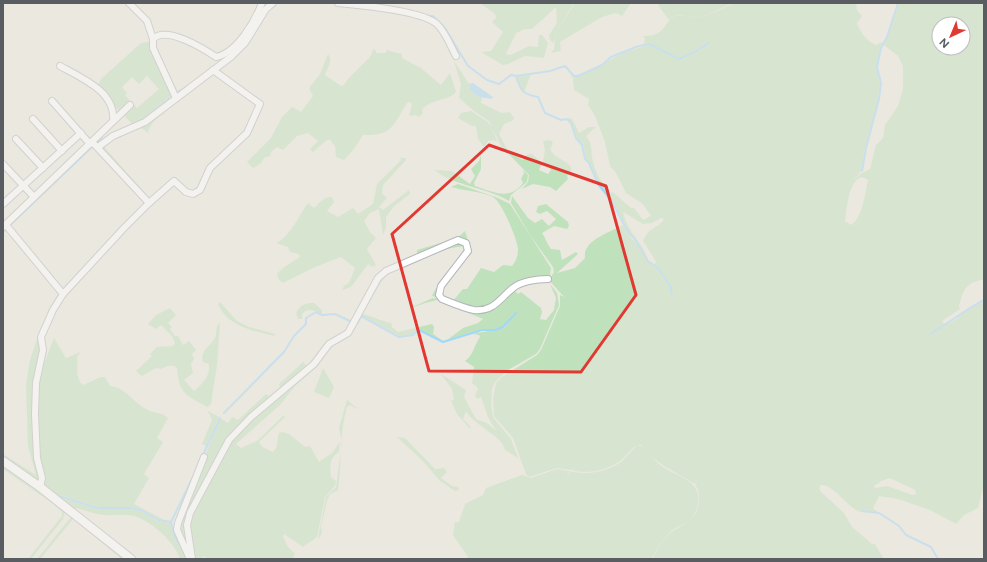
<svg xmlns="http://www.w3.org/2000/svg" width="987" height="562" font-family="Figtree,sans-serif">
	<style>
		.green { fill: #bfe2bd; fill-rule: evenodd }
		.water { fill: #a1d7fb }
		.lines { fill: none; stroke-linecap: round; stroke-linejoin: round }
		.stream { stroke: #a1d7fb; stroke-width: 2 }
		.minor-casing { stroke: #b3b6bb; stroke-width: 8 }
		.tertiary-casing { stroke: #b3b6bb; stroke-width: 10 }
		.minor { stroke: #fff; stroke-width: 6 }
		.tertiary { stroke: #fff; stroke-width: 8 }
		.marked { fill: none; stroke: #e13831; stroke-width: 3; stroke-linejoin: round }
	</style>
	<rect width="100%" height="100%" fill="#ebe8e0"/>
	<g class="green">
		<path d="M480 3H574L556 32 554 43 550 40 549 35 557 23 556 7 532 29H525L516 33 506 54 511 55 529 46 538 47 539 35H542L548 43 544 58 525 56 508 64 503 65 481 52 491 51 503 32 492 22 496 18 495 14Z"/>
		<path d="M575 3H631L622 16 616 13 602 17 560 42 561 51 551 53 554 49 556 32Z"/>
		<path d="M660 3H732C720 9 709 16 696 17 685 18 677 11 669 20L658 5Z"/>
		<path d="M734 3H856L857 10 862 16 857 23C860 32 866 40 875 45L883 42 880 48 877 67 880 83 876 113 865 148 861 171 853 182 860 174 870 169 876 145 883 138 885 125 898 106 903 89V66L898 56 884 45 899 3H984V279C965 284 964 288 959 306L960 309 942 321 945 325 930 334 957 319 966 310 984 301V484L978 508 964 515 956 524 930 510 898 499 879 496 873 508 879 513C874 512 865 513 861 512 848 509 835 485 821 485L819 488 821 492 844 513 852 527 872 544H875L884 559H653C656 552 660 543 666 537 679 524 699 522 699 500 699 494 699 489 695 485L699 479 695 484 664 466 648 454 641 445C632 445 627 456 620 461 607 470 587 475 572 470L575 466 571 470 557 468 529 477 526 474 513 438 494 416 493 398 496 383 502 377 537 355 541 350 560 306V295L564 297 549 280 554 272 553 267 530 235 511 203 512 196 528 218 535 223 542 219 549 226 556 219 547 211 540 214 536 212 538 206 546 204 568 222 569 226 567 229 554 226 542 233C546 239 547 244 551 249L560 250 562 260 576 252 578 254 557 273 575 268 585 258C582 240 611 232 623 225L628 235 640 247 648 261 657 268 669 286 673 297C671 285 663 271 653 264L656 263 655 260 643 241C649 226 657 230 664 219L661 218 652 223 643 224 623 212C628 234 642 240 648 260L635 238 629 234 612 200 598 184 589 163 586 159 583 145 577 138 571 123 567 119 569 118 572 119 579 133 589 127H596L586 136C592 143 591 149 592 157 594 170 601 183 610 193L613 192 631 208H634L643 220 651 216 643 204 626 193 616 173 610 166 605 142 595 116 588 105 589 99 574 90 573 78 566 67 574 76 578 77 625 52 649 45 679 60C692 56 700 47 713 43 700 44 691 55 679 59L649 44 636 47 644 44 645 39 643 36C667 37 663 21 675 16 682 14 689 18 696 17 710 16 722 9 734 3ZM939 24H963V48H939ZM862 177 868 180C865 193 863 217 851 225L845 221C847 209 848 181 862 177ZM890 478 915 490 916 494 913 495 887 486 875 488 874 486 881 481Z"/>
		<path d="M149 42 153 57 172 95 137 123 132 124 123 114 134 105 137 108 159 89 147 76 139 84 132 77 122 87 127 93 125 95 131 102 120 112 98 86 101 79 141 43Z"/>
		<path d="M374 48 377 53H386V50L402 54V58L421 68 441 85 450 73 456 92C447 102 431 98 422 110L423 113 419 117 415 115 409 116 412 104 410 102 407 103C393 125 393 136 363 135L354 149 344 160 336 157 335 146 330 140H327L313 152 310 149 318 141 308 133 297 136 283 150 277 147 271 152 270 156 264 158 261 163 253 168 247 162 271 138 282 117 292 107 301 112 313 96 309 88 320 74 328 54C333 61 328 67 325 75L341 86 344 85 348 79 370 57Z"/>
		<path d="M454 61 469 84 470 90 482 98 481 103 502 113 510 112 514 118 512 121 504 124 499 134 508 151 523 160 528 154H532L542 163 539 170 548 174 551 170 543 161 545 150 543 141 551 140 553 144 550 149C555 160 568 159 572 169L567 176 568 179 556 191 550 187 533 184 522 189 528 182 529 175 501 146 489 121 475 112 459 98 461 84Z"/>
		<path d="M531 74 524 92 520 88 517 77Z"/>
		<path d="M471 111 488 122 494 130 492 135 494 132 497 142 494 140 488 141 484 147 478 139 476 126H472L458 118 461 113Z"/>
		<path d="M163 112 165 113C158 117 149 124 148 133L143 129 139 128C129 133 109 138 105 148L150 199 101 148V146Z"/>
		<path d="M481 155V169L474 183 475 186C493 192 510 201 523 183L521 179 524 173 523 170 528 175 527 182 511 195 509 201C486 187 457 187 434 170L452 171 470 184 475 176 471 169 479 161Z"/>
		<path d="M400 158H406V160L383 185 382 193 387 198 379 207 383 210 409 190 410 194 394 206 386 217V227L383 235 379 209 370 213 364 221 370 232 376 238 367 249 376 265 372 267 368 264 351 287 342 290 344 286 349 283 355 268 341 257 313 268 283 283 279 280 277 274C281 268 294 261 300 257L299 254 290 252 288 247 276 243C290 237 300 214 308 203L314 208C319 203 325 196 332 197L334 202 327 211 338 217 353 208 358 214 373 204 377 184 401 160Z"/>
		<path d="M458 184 498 198 510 204 551 268 550 275 524 282 492 306 475 309 452 302 463 289H467L481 268 494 272 503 265 512 266C516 261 518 256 518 249 517 239 502 202 493 197 480 191 464 191 451 187Z"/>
		<path d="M465 231 472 253 466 258 464 240 417 255V250L457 238Z"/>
		<path d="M458 241 467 247 440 285V298L432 296C438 281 463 258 464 247 453 244 396 265 387 275 377 285 371 301 364 312H361L379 279 387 272Z"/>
		<path d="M547 281 524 286 514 290 518 294 521 292 541 308 542 312 540 319 546 320 554 310 556 298 550 284 557 293 559 305 540 349 536 354 508 370 495 382 492 389 491 405 493 417 511 439 518 458 505 450C503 436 474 426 466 411L463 419 470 426V429L457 414 451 401 454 399 452 389 441 374 466 390 464 397 476 419 487 423 496 431 488 417 481 397 478 399 475 396 478 388 472 383 474 367 465 361C474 355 474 345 480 337L479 335 472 334 504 328 518 311 503 327 495 329H482L447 340 463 328 478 323 483 319 437 300 425 303 405 310 433 298 485 310 513 289 525 284Z"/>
		<path d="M60 291 61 293 40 336 41 350 35 378 41 478 40 484 3 460V454L36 475 28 446 26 385 30 360 39 333 49 309Z"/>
		<path d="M220 302 237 321 249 327 275 334V336C253 331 227 326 218 304Z"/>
		<path d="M314 303 322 310V314C315 311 308 307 302 314V319H298L296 313C300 305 305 303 314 303Z"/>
		<path d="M170 308 176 315 168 323 172 327 170 329 175 336H178L183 345 189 341 196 350 192 354 194 359 191 364 193 373 184 380 194 391C203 383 210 377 209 364L203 362C200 350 210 347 215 338 218 333 214 327 220 323L217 365 211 404 207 407C186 395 179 394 177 368L174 366H167L161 369 156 368 142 376 136 371 152 356 150 354 157 347 173 346 175 343 172 336 161 325 156 329 148 324 156 315Z"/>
		<path d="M361 313 389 323 391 322 392 327 398 332 432 324 434 327 433 334 443 341 421 330H417L413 334 400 336 361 315 353 333H349Z"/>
		<path d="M54 338 66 358 81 352 77 357C79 364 74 377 83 385L101 377H105L110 386C127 388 133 403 148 410 156 414 160 411 168 418L157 438 163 442 144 474 149 478 134 504 168 522 158 519 141 510 129 507H99L60 495 59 497 98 509H129L141 511 157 521 171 523C173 533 186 554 186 559H180C175 542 151 521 134 516 125 514 115 516 106 515 96 515 85 510 76 508L75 509 136 559H133L43 487C37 447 34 405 41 365L44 364Z"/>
		<path d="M303 362 308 367 238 428 189 512 190 549 181 537 178 523 220 418 228 423 232 417 238 420 266 394 269 396 280 387 279 384Z"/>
		<path d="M316 363 319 365 295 386 280 405 236 444 241 448 257 441 284 415 285 417 259 442C261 447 268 450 273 452 279 446 276 441 279 433L282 432 289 434 305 447 310 446 319 462 332 453 340 442 339 452C329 458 330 466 331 477L336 481 335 486 325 497 317 537 303 547 284 534 283 537 288 547 295 554 292 559H206L204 556 200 559H193L188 525 191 513 216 465 239 430Z"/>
		<path d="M323 368 334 387 329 398 314 392Z"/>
		<path d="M347 400 359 410 350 405 347 407C339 434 342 462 338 490L330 494 327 501 321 526 322 533 319 538H318L326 497 336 487 342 442 339 428Z"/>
		<path d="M208 411 219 417 206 446 202 444 212 420Z"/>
		<path d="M397 437 405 438 435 469 444 468 447 472 441 478 452 486 458 487 459 490 455 491 440 481 423 461Z"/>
		<path d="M637 446H641C649 452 654 461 663 467 679 478 702 480 698 504 697 510 694 516 690 520 686 523 683 524 679 526 666 533 658 546 652 559H466L468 557 453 535 455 522H459L465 504 468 511 465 504 483 495 486 488 522 475 531 478 557 469 570 471 566 479 571 471C587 476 608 471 621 462 627 457 631 450 637 446Z"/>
		<path d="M3 465 63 507 65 512 63 519 31 559H28L62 516V512L55 505 3 469Z"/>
		<path d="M72 516 126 559H122L73 519 40 559H37Z"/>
	</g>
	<path class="water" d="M473 83 493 97 492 99 479 97 470 90 469 84Z"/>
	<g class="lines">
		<g class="stream">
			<path d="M367 3 384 6"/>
			<path d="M427 16H433L445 28 468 66 487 80 499 84 511 75 516 76 550 71 565 66 574 76H578L602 65 611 57 636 47 649 44 679 59C689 56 699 49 709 43"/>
			<path d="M516 76C521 92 523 94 538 97L545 113 561 120 567 119 571 123 576 138 582 145 585 159 589 163 598 184 611 200 629 234 634 238 648 261 658 268 670 286 672 295"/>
			<path d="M176 93 188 86"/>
			<path d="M141 121 173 96"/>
			<path d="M97 142 124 128"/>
			<path d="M862 171 866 148 879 99 881 83 877 67 881 48 887 37 898 3"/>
			<path d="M9 226 93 146"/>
			<path d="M3 232 7 229"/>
			<path d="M357 324 361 316 399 337 413 335 417 331H421L443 342 482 330H495L503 327 516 313"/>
			<path d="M930 334C949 323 965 310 984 300"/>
			<path d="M224 413 284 352 294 336 306 324V318L316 312 322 315 335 314 352 322"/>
			<path d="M202 457 220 418"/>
			<path d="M59 496 98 508H129L141 510 158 520 171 522"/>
			<path d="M863 511 879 513 899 526 906 535 931 547 938 559"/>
			<path d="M183 549 175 537 171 522 192 479"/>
		</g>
		<defs>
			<g id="minor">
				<path d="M129 3 147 21 153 39"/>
				<path d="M338 3C360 5 422 11 437 24 446 33 450 45 456 56"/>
				<path d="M60 66C82 78 116 92 113 121"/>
				<path d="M176 98 153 48V39C166 25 204 49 216 57 237 53 255 21 262 3"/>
				<path d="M52 101 90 144"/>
				<path d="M33 119 62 151"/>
				<path d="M16 139 43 168"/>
				<path d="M95 145 149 203"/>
				<path d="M98 147 113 136 145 122 232 56 245 43 266 9 273 3"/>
				<path d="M3 164 34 197"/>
				<path d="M3 204 81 133"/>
				<path d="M6 225 63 294"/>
				<path d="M3 227 130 105"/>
				<path d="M40 487 42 478 37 458 35 414 36 383 43 350 41 337 53 310 63 294 124 228 149 203 174 181 186 192 193 194 200 190 210 168 247 133 260 104 213 70"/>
				<path d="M190 559 177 530 178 523 204 457"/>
				<path d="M192 559 187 525 190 513 229 440 251 417 314 364 329 344 348 333 378 278 386 271 458 240 466 243 468 251 441 286 439 295 442 299C452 303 463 308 474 310 494 312 500 298 513 288 521 281 538 279 548 279"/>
			</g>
			<path id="tertiary" d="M3 461 40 487 131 559"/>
		</defs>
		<use href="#minor" class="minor-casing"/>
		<use href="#tertiary" class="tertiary-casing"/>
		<use href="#minor" class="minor"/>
		<use href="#tertiary" class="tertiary"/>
	</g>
	<path d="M0 0H987V562H0ZM489 145 606 186 636 295 581 372 429 371 392 234Z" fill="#ebe8e0" fill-opacity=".55" fill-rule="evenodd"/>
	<path class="marked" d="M489 145 606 186 636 295 581 372 429 371 392 234Z"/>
	<rect width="987" height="562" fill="none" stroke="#595d61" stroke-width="8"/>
	<g transform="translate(951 36) rotate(224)"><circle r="19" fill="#ffffff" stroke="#bdbec0"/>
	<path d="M0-3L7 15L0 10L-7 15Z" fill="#e13831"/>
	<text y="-6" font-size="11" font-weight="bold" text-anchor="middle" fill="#595d61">N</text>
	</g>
</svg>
